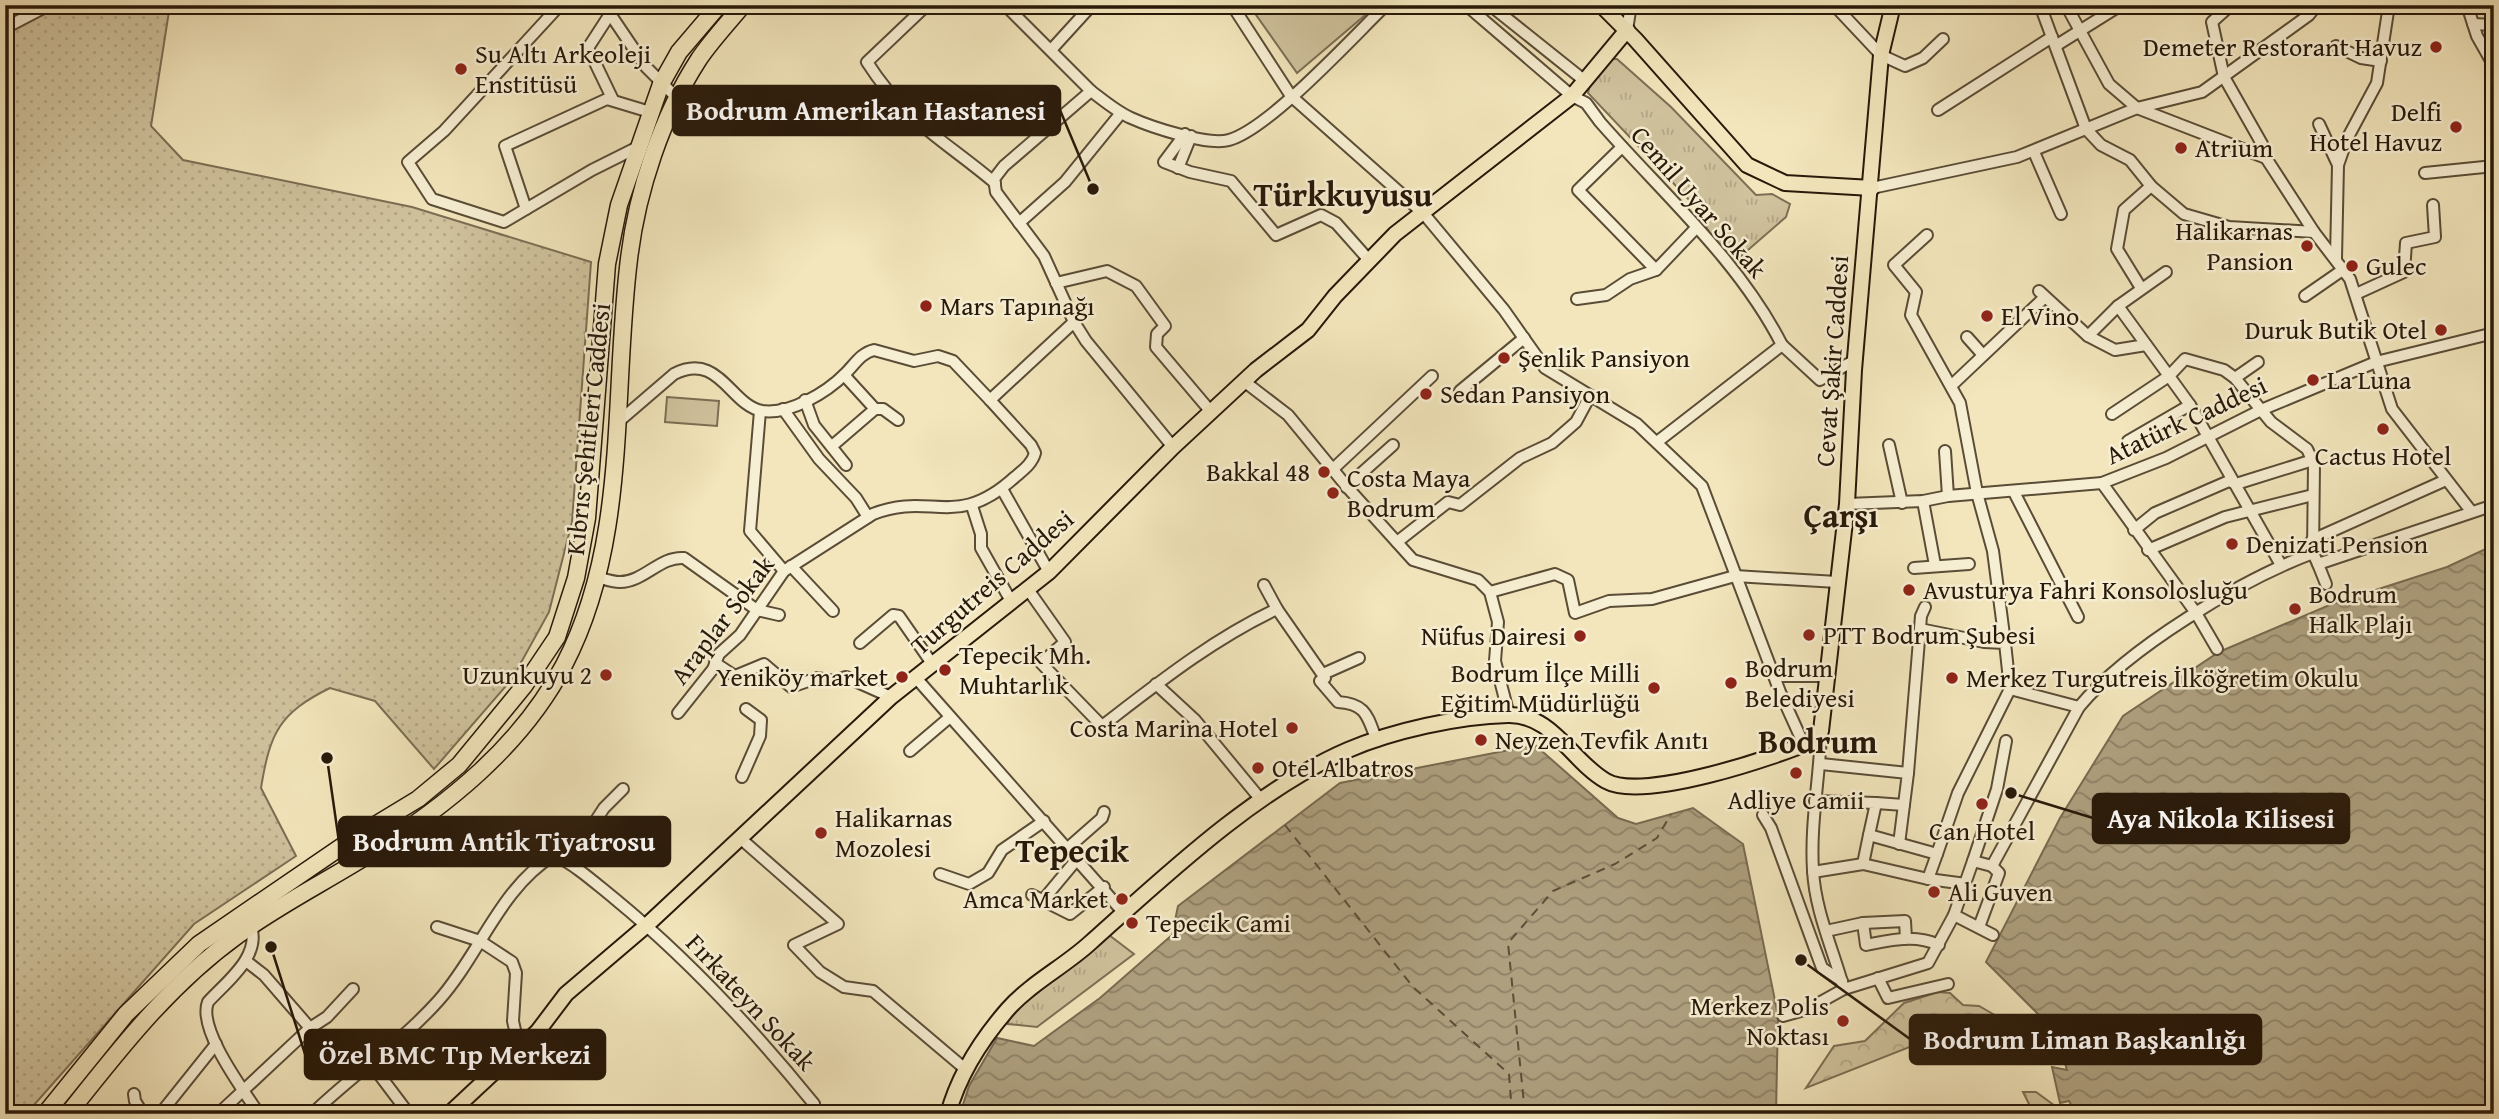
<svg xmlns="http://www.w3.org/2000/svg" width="2499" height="1119" font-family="'Gentium Book Plus',serif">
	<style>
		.grass { fill: url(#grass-dots); stroke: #7c6e54; stroke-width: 2 }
		.forest { fill: url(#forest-crowns); stroke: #7c6e54; stroke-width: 2 }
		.park { fill: url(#park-tufts); stroke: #7c6e54; stroke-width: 2 }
		.pitch { fill: #d0c39e; stroke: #7c6e54; stroke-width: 2 }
		.water { fill: url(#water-waves); stroke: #786a50; stroke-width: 2 }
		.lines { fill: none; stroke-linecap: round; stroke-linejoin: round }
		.ferry { stroke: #5d4e38; stroke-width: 2; stroke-dasharray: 9 7; stroke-linecap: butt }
		.minor-casing { stroke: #5a4c36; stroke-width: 14 }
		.major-casing { stroke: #271809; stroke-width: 18 }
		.highway-casing { stroke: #271809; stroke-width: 19 }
		.minor { stroke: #f7efd3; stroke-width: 10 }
		.major { stroke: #f3e6bc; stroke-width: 14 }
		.highway { stroke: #f3e6bc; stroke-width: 16 }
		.poi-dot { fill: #8f2418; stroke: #f7efd3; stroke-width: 2.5 }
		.labels { text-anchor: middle; stroke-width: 5; stroke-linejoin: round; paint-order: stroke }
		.poi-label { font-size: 26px; fill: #271809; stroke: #f7efd3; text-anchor: start }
		.street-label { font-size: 26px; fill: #271809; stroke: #f7efd3 }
		.district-label { font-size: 33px; font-weight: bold; fill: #271809; stroke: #f7efd3 }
		.leader { fill: none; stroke: #271809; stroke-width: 2.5 }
		.callout-dot { fill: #271809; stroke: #f7efd3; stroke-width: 2.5 }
		.callout { fill: #271809; stroke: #271809; stroke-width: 2.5 }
		.callout-label { font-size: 28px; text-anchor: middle; font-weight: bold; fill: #fff }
	</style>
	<defs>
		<pattern id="grass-dots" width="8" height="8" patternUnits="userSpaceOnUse" patternTransform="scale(1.75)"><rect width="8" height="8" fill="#d0c39e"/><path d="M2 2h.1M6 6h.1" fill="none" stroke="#b3a787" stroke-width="1.8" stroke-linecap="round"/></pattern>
		<pattern id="forest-crowns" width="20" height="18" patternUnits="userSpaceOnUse" patternTransform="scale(1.75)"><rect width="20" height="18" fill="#d0c39e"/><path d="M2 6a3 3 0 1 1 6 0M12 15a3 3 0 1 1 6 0" fill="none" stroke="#b3a787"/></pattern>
		<pattern id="park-tufts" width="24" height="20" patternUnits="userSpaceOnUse" patternTransform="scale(1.75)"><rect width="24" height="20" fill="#d0c39e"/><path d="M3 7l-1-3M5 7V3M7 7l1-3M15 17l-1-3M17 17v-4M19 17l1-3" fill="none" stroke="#b3a787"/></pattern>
		<pattern id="water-waves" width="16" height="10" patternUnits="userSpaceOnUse" patternTransform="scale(1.75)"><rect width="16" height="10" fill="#aea07f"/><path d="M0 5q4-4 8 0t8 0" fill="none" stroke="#8e8166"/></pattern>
	</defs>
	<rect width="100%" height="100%" fill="#f3e6bc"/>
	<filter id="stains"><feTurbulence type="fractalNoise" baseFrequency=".00286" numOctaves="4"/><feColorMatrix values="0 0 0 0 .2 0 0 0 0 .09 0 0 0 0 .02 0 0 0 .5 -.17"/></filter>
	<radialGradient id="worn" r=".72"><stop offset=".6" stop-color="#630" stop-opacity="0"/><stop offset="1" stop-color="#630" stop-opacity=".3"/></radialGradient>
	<path class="grass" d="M5 5H170L151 126 183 160 412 207 591 262 572 522 549 612 512 679 434 769 375 701 330 688C279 713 270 733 261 788L296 856 194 924 26 1114H5Z"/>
	<g class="forest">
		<path d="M1938 992 1950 993 1963 1005 1979 1006 1993 1014 1806 1088 1834 1046 1865 1041 1904 1003Z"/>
		<path d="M2023 1092H2036L2066 1114H2034Z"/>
	</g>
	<g class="park">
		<path d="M1610 59H1617L1671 107 1756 195 1772 194 1790 204 1786 217 1733 263 1713 239 1694 205 1588 93 1590 84Z"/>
		<path d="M1109 935 1134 954 1037 1027 1008 1024 1009 1016Z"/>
	</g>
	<g class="pitch">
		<path d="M1249 5H1377L1297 73Z"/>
		<path d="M667 397 719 401 717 426 665 422Z"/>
	</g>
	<g class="water">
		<path d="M2494 545V1114H2076L2069 1101 2060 1103 2052 1067 2067 1070 2056 1032 1986 962 2060 818 2123 716 2219 652 2332 604 2447 567Z"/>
		<path d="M1535 745 1618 818 1636 824 1693 808 1743 844 1778 1015 1776 1114H960L969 1086 997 1038 1034 1046 1100 998 1172 935 1178 906 1340 783Z"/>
	</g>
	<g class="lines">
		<g class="ferry">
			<path d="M1285 825 1413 987 1509 1074 1512 1114"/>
			<path d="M1525 1114 1508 943 1553 891 1615 864 1657 838 1671 814"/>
		</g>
		<defs>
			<g id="minor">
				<path d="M560 5 444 131 408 162 432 199 504 222 592 170 638 147"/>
				<path d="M604 5 646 67 678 99"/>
				<path d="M927 5 867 62C906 123 943 139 995 183"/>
				<path d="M1005 5 1091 91"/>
				<path d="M1232 5 1291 96 1424 214 1504 310 1545 368 1637 424 1702 486 1780 692 1804 745"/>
				<path d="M1466 5 1572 96 1586 103 1600 122C1662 193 1739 260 1782 345"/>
				<path d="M1490 5 1585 81"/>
				<path d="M1834 5 1881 55 1905 66 1923 58 1943 39"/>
				<path d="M2040 5 2086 129 2101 145 2130 160 2151 186 2184 214 2229 227 2314 232"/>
				<path d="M2066 5 2109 84 2137 108 2266 158 2314 232 2350 279 2392 409 2471 511"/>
				<path d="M2231 5 2212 22 2224 77 2262 144 2266 158"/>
				<path d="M2467 5 2477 36 2494 66"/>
				<path d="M610 14 588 48 613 100"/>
				<path d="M2473 24 2494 25"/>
				<path d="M5 28 49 5"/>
				<path d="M1627 30 1631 5"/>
				<path d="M2057 45 2121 5"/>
				<path d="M2336 46 2361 58 2381 61"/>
				<path d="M1051 50 1092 5"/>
				<path d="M1938 110 2052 37"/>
				<path d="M2319 124 2338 165"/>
				<path d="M1185 134 1164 162 1190 172 1231 181 1276 235 1321 215 1336 223 1368 259"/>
				<path d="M1622 147 1578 190 1656 270"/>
				<path d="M2034 152 2061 214"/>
				<path d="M1178 168 1191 136"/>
				<path d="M2425 173 2494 166"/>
				<path d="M1872 188 2017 157 2137 108 2202 92 2309 15 2317 5"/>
				<path d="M526 209 505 146 607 99 650 112"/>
				<path d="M1019 223 1065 182 1121 113"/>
				<path d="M1927 235 1894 265 1916 292 1911 315 1960 403 1977 493 1993 551 2005 643"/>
				<path d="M2336 258 2338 165 2347 139 2377 83 2389 5"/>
				<path d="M1056 283 1107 271 1136 286 1165 326 1157 334 1156 347 1212 413"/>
				<path d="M2141 288 2117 249 2124 210 2151 186"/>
				<path d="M2039 291 2088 336 2115 350 2146 345"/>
				<path d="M2356 294 2404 272 2406 243 2435 237 2433 205"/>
				<path d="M2305 296 2344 269"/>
				<path d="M1577 299 1606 295 1630 279 1656 270 1696 228"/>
				<path d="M2118 306 2169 376 2185 359 2224 370 2235 378 2271 422 2307 449 2314 464 2313 553"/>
				<path d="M1074 322 1086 341 1173 447"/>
				<path d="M2088 336 2118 306 2166 272"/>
				<path d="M1967 337 1983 355"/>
				<path d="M844 375 875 409"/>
				<path d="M2235 378 2258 362"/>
				<path d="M1245 382 1288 415 1348 488 1413 560 1478 580 1490 592 1498 622 1495 661 1509 715"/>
				<path d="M1952 385 2045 297"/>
				<path d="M1460 391 1524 338"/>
				<path d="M805 400 814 425 846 465"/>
				<path d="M783 409 819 459 856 498 868 517"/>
				<path d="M760 411 750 531 784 571"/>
				<path d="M2112 414 2169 376 2190 405 2281 565"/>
				<path d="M617 423 674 374C719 351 730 405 762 411 790 415 827 392 845 374 855 364 861 353 874 350L914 361 938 356 953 361 990 400 1074 322 1044 256 996 192 994 179 1004 166 1091 91C1103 100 1117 112 1131 118 1151 127 1208 146 1229 140 1269 129 1352 38 1386 5"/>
				<path d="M2128 441 2190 405"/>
				<path d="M1657 442 1782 345 1820 380 1855 360"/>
				<path d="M1889 445 1902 503"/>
				<path d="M832 446 875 409H883L898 420"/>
				<path d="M1945 451 1948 496"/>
				<path d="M1333 469 1432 376"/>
				<path d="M2102 483 2196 613 2217 649"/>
				<path d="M1346 487 1393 445"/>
				<path d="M1002 489 1049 572"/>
				<path d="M2014 492 2078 617"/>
				<path d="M1923 501 1935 565"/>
				<path d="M1847 504 1923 501 1948 496 2102 483 2166 458 2261 410 2376 362 2494 333"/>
				<path d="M972 506 981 534V548L1011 601"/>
				<path d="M2134 530 2155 513 2229 481 2236 484 2313 460"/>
				<path d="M2312 540 2446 480"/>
				<path d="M1397 542 1448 502 1460 505 1520 458 1552 443 1576 422 1590 396"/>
				<path d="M2148 550 2225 517 2313 495"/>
				<path d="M2318 564 2326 584"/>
				<path d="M791 566 833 611"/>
				<path d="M1914 568 1969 564"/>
				<path d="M597 577C604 579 613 582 620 582 644 582 660 556 684 558L757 610 779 615"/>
				<path d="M1027 588 1065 642 1041 663 1102 726C1158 683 1213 639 1277 609L1264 585"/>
				<path d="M1490 592 1555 574 1568 580 1575 613 1609 601 1652 599 1735 576 1837 582"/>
				<path d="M1277 609 1325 678 1320 681 1338 702C1367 704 1367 716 1377 741"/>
				<path d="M1920 629 1984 642 2005 643 2010 689"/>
				<path d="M860 643 893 615 899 616 933 665"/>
				<path d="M715 663 735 676 764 664 791 687 817 678 834 681 846 677 891 697"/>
				<path d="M1323 674 1359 658"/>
				<path d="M1774 676H1828"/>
				<path d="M917 679 1123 912"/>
				<path d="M1156 684 1195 720 1262 801"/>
				<path d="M2010 689 2079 707"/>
				<path d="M678 713 713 669 719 654 740 635 784 571 873 514C931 491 956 531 1015 477 1023 470 1032 464 1035 453L1031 445 990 400"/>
				<path d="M1821 731C1820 777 1810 823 1813 870 1815 911 1833 949 1844 989"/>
				<path d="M910 751 950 717"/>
				<path d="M1821 764 1908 773 1899 844"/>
				<path d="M1908 773 1921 616 1925 607"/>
				<path d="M742 777 760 736 761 720 746 709"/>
				<path d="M1815 801 1876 803 1869 835"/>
				<path d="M1876 803 1904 805"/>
				<path d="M1763 815 1771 828 1822 968 1842 981"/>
				<path d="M740 838 838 924 794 945 820 972 844 987 873 991 964 1068"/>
				<path d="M1069 847 1102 818 1104 812"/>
				<path d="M1937 854 1958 793 2010 689"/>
				<path d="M554 855 589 831 604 808 623 789"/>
				<path d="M1973 861 1997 789 2006 741"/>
				<path d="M1863 864 1869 835 1937 854 1928 879"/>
				<path d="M1813 872 1863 864 1928 879 1966 884"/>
				<path d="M940 874 969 884 988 873 1002 850 1044 821"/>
				<path d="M1032 895 1070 914 1104 887"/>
				<path d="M1043 900 1078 858"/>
				<path d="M1954 915 1993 935"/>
				<path d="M251 926C261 957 226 982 208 1002 197 1029 244 1091 259 1114"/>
				<path d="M437 927 480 941 512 962 516 973 513 1021 519 1048"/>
				<path d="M1979 927 1999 873 1992 866"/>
				<path d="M1826 931 1863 923"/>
				<path d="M1906 939 1905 921 1863 923 1866 945C1892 940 1915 934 1939 945"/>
				<path d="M246 961 264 975 310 1028 327 1017 353 989"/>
				<path d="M1878 978 1888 998 1948 984"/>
				<path d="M1783 1016 1808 1009 1844 989 1928 963 1954 915 1973 861 1992 866 2079 707C2128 648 2241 580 2313 553L2318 564 2494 505"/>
				<path d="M372 1065 409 1114"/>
				<path d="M134 1094 135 1101 143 1114"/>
				<path d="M160 1114 216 1044"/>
				<path d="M218 1114 310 1028"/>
				<path d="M312 1114C353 1074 401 1043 439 1000 480 954 500 888 554 855 577 866 595 883 615 899 688 959 754 1030 814 1104L812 1114"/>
			</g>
			<g id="major">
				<path d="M1601 5 1635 39 1747 165 1785 183 1872 188"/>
				<path d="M449 1114 538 1031 566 994 647 925 891 697 1049 572 1173 447 1256 370 1308 330 1335 296 1395 234 1572 96 1627 30"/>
				<path d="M948 1114C959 1074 981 1040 1008 1009 1031 983 1065 966 1090 943 1165 876 1255 790 1348 750 1392 731 1459 716 1508 715 1553 714 1571 761 1606 781 1643 802 1776 757 1815 740L1821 731 1847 504 1854 370 1881 55 1893 5"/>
			</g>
			<g id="highway">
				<path d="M45 1114 126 1014 199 944 357 836 418 799 459 765 524 686 557 637 576 578 587 518 607 264 619 205 661 84 679 52 719 5"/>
				<path d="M68 1114C120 1048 170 984 238 935 279 905 325 882 368 855 445 807 521 747 564 665 629 541 612 394 629 259 637 191 662 116 699 59 712 40 728 23 743 5"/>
			</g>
		</defs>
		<use href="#minor" class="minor-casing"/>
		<use href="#major" class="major-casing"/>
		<use href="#highway" class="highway-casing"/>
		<use href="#minor" class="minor"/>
		<use href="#major" class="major"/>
		<use href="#highway" class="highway"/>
	</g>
	<g class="poi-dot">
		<circle cx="2436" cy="47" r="7"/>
		<circle cx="461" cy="69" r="7"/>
		<circle cx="2456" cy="127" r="7"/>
		<circle cx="2181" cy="148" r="7"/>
		<circle cx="2307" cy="246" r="7"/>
		<circle cx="2352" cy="266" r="7"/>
		<circle cx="926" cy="306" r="7"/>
		<circle cx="1987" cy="316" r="7"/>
		<circle cx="2441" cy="330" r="7"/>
		<circle cx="1504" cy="358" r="7"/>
		<circle cx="2313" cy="380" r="7"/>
		<circle cx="1426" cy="394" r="7"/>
		<circle cx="2383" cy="429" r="7"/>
		<circle cx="1324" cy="472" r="7"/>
		<circle cx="1333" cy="493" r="7"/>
		<circle cx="2232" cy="544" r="7"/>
		<circle cx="1909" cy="590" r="7"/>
		<circle cx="2295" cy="609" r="7"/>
		<circle cx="1809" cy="635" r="7"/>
		<circle cx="1580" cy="636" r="7"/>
		<circle cx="945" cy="670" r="7"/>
		<circle cx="606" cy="675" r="7"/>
		<circle cx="902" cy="677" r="7"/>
		<circle cx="1952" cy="678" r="7"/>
		<circle cx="1731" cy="683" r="7"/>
		<circle cx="1654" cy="688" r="7"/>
		<circle cx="1292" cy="728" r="7"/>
		<circle cx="1481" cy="740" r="7"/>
		<circle cx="1258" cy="768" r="7"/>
		<circle cx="1796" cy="773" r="7"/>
		<circle cx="1982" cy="804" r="7"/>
		<circle cx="821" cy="833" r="7"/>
		<circle cx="1934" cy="892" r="7"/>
		<circle cx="1122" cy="899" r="7"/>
		<circle cx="1132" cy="923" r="7"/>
		<circle cx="1843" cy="1021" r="7"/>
	</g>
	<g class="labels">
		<g class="poi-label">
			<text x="2422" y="56" text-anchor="end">Demeter Restorant Havuz</text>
			<text x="475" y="63">Su Altı Arkeoleji<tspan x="475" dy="30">Enstitüsü</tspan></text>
			<text x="2442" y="121" text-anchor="end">Delfi<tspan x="2442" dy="30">Hotel Havuz</tspan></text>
			<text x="2195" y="157">Atrium</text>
			<text x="2293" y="240" text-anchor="end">Halikarnas<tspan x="2293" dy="30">Pansion</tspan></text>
			<text x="2366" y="275">Gulec</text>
			<text x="940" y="315">Mars Tapınağı</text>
			<text x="2001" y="325">El Vino</text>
			<text x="2427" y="339" text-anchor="end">Duruk Butik Otel</text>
			<text x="1518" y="367">Şenlik Pansiyon</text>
			<text x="2327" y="389">La Luna</text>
			<text x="1440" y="403">Sedan Pansiyon</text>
			<text x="2383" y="465" text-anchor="middle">Cactus Hotel</text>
			<text x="1310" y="481" text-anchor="end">Bakkal 48</text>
			<text x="1347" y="487">Costa Maya<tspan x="1347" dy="30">Bodrum</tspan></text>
			<text x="2246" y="553">Denizati Pension</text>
			<text x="1923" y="599">Avusturya Fahri Konsolosluğu</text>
			<text x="2309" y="603">Bodrum<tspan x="2309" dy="30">Halk Plajı</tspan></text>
			<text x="1823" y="644">PTT Bodrum Şubesi</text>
			<text x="1566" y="645" text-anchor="end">Nüfus Dairesi</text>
			<text x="959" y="664">Tepecik Mh.<tspan x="959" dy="30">Muhtarlık</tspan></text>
			<text x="1745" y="677">Bodrum<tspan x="1745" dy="30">Belediyesi</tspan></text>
			<text x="1640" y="682" text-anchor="end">Bodrum İlçe Milli<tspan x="1640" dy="30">Eğitim Müdürlüğü</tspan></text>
			<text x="592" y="684" text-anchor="end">Uzunkuyu 2</text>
			<text x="888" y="686" text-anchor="end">Yeniköy market</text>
			<text x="1966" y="687">Merkez Turgutreis İlköğretim Okulu</text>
			<text x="1278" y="737" text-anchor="end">Costa Marina Hotel</text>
			<text x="1495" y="749">Neyzen Tevfik Anıtı</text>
			<text x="1272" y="777">Otel Albatros</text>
			<text x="1796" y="809" text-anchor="middle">Adliye Camii</text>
			<text x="835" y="827">Halikarnas<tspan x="835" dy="30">Mozolesi</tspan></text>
			<text x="1982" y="840" text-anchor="middle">Can Hotel</text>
			<text x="1948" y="901">Ali Guven</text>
			<text x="1108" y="908" text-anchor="end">Amca Market</text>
			<text x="1146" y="932">Tepecik Cami</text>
			<text x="1829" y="1015" text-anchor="end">Merkez Polis<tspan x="1829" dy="30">Noktası</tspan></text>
		</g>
		<g class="street-label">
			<text transform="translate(1699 202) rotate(49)" y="9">Cemil Uyar Sokak</text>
			<text transform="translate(1832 361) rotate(-86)" y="9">Cevat Şakir Caddesi</text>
			<text transform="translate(2186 420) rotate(-25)" y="9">Atatürk Caddesi</text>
			<text transform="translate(588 429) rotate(-84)" y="9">Kıbrıs Şehitleri Caddesi</text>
			<text transform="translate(992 582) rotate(-41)" y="9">Turgutreis Caddesi</text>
			<text transform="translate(722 620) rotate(-53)" y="9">Araplar Sokak</text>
			<text transform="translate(751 1002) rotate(47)" y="9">Fırkateyn Sokak</text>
		</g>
		<g class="district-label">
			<text x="1343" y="206">Türkkuyusu</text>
			<text x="1841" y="527">Çarşı</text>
			<text x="1818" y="753">Bodrum</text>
			<text x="1072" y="862">Tepecik</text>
		</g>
	</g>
	<path class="leader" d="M1093 189L1060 110M2011 793L2093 818M327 758L339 842M1801 960L1910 1039M271 947L305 1054"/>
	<g class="callout-dot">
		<circle cx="1093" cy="189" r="7"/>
		<circle cx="2011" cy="793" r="7"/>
		<circle cx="327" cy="758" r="7"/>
		<circle cx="1801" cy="960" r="7"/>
		<circle cx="271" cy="947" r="7"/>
	</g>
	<g class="callout">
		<rect x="673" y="86" width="387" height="49" rx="7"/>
		<rect x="2093" y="794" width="256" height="49" rx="7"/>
		<rect x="339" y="817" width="331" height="49" rx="7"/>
		<rect x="1910" y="1015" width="351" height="49" rx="7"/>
		<rect x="305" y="1030" width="300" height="49" rx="7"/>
	</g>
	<g class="callout-label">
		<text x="866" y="120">Bodrum Amerikan Hastanesi</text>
		<text x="2221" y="828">Aya Nikola Kilisesi</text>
		<text x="504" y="851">Bodrum Antik Tiyatrosu</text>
		<text x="2085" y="1049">Bodrum Liman Başkanlığı</text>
		<text x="455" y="1064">Özel BMC Tıp Merkezi</text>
	</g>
	<rect width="2499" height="1119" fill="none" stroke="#f3e6bc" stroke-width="28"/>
	<rect x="7" y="7" width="2485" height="1105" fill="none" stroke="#271809" stroke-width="3.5"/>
	<rect x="14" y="14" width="2471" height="1091" fill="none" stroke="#271809" stroke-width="2"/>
	<rect width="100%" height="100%" filter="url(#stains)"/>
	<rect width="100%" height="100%" fill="url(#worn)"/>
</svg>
